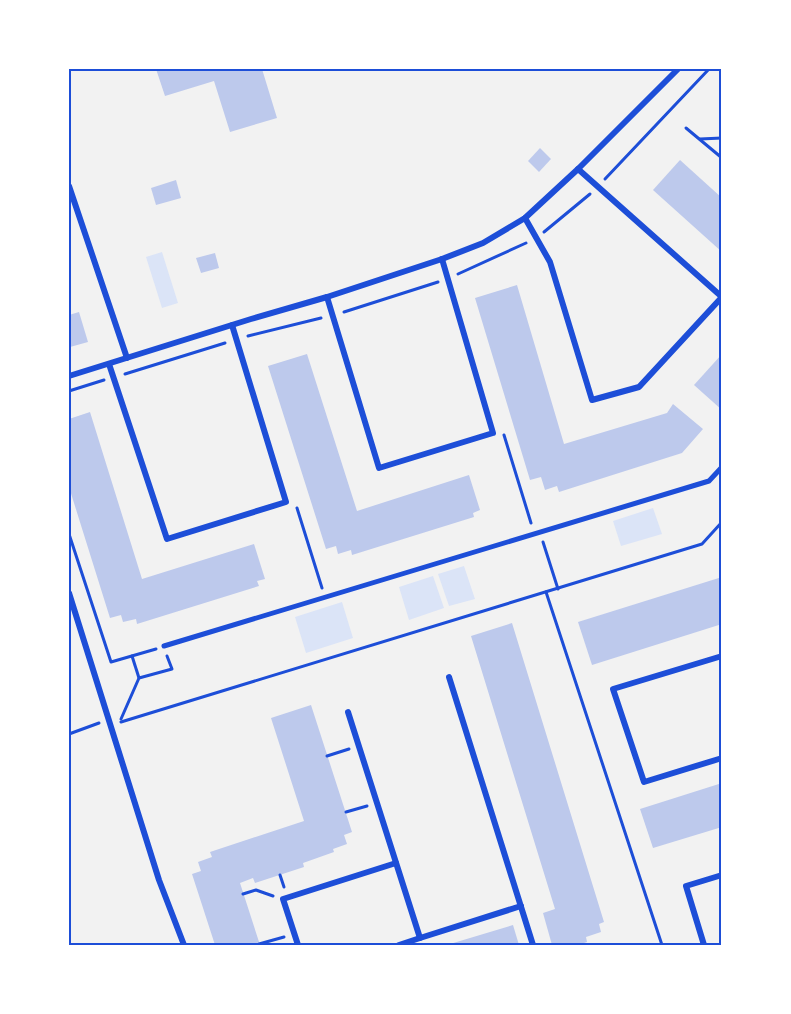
<svg xmlns="http://www.w3.org/2000/svg" width="791" height="1014" font-family="'Exo 2',sans-serif">
	<style>
		.green { fill: #dbe4f7 }
		.building { fill: #bdc9ec }
		.lines { fill: none; stroke-linecap: round; stroke-linejoin: round }
		.path { stroke: #1d4ed8; stroke-width: 3 }
		.pedestrian { stroke: #1d4ed8; stroke-width: 5 }
		.minor { stroke: #1d4ed8; stroke-width: 6 }
		.neatline { fill: none; stroke: #1d4ed8; stroke-width: 2 }
	</style>
	<rect width="100%" height="100%" fill="#f2f2f2"/>
	<g class="green">
		<path d="M162 252 178 303 162 308 146 257Z"/>
		<path d="M653 508 662 534 621 546 613 521Z"/>
		<path d="M464 566 475 599 449 606 438 574Z"/>
		<path d="M433 576 444 608 409 620 399 587Z"/>
		<path d="M342 602 353 638 306 653 295 617Z"/>
	</g>
	<g class="building">
		<path d="M156 69H262L277 118 230 132 214 81 165 96Z"/>
		<path d="M540 148 551 159 539 172 528 161Z"/>
		<path d="M680 160 722 198V252L653 190Z"/>
		<path d="M176 180 181 198 156 205 151 188Z"/>
		<path d="M215 253 219 268 201 273 196 258Z"/>
		<path d="M517 285 564 444 667 413 673 404 703 429 682 453 559 492 557 486 545 490 541 477 530 480 475 298Z"/>
		<path d="M79 312 88 342 70 347 69 315Z"/>
		<path d="M307 354 357 511 469 475 480 510 473 513 474 517 352 555 351 550 338 554 336 546 326 549 268 366Z"/>
		<path d="M722 354V410L694 385Z"/>
		<path d="M90 412 142 579 254 544 265 579 257 581 259 586 137 624 136 619 123 622 121 615 110 618 69 487V419Z"/>
		<path d="M722 577V624L592 665 578 622Z"/>
		<path d="M512 623 604 922 599 924 601 932 586 937 587 942 578 945H552L543 913 555 909 471 636Z"/>
		<path d="M311 705 352 832 344 835 347 844 333 849 334 852 303 863 304 867 255 883 253 878 240 883 260 945H215L192 874 201 871 198 862 212 857 210 852 304 821 271 718Z"/>
		<path d="M722 783V827L653 848 640 809Z"/>
		<path d="M513 925 519 945H450V944Z"/>
	</g>
	<g class="lines">
		<g class="path">
			<path d="M686 128 722 158"/>
			<path d="M700 139 722 138"/>
			<path d="M605 179 709 69"/>
			<path d="M544 232 590 194"/>
			<path d="M458 274 526 243"/>
			<path d="M344 312 438 282"/>
			<path d="M248 336 321 318"/>
			<path d="M125 374 225 343"/>
			<path d="M69 391 104 380"/>
			<path d="M504 435 531 523"/>
			<path d="M297 508 322 588"/>
			<path d="M69 534 111 662 156 649"/>
			<path d="M543 542 558 589"/>
			<path d="M546 592 662 945"/>
			<path d="M132 656 139 678"/>
			<path d="M121 719 139 678 172 669 167 656"/>
			<path d="M121 722 702 544 722 522"/>
			<path d="M69 734 99 723"/>
			<path d="M327 756 349 749"/>
			<path d="M346 812 367 806"/>
			<path d="M280 875 284 887"/>
			<path d="M243 894 256 890 273 896"/>
			<path d="M259 944 284 937"/>
		</g>
		<path class="pedestrian" d="M164 646 709 481 722 467"/>
		<g class="minor">
			<path d="M69 186 127 358"/>
			<path d="M525 218 550 262 592 400 639 387 722 297 578 169"/>
			<path d="M327 297 379 468 493 433 442 259"/>
			<path d="M109 364 167 539 286 502 232 325"/>
			<path d="M69 376 251 319 327 297 442 259 483 243 525 218 578 169 678 69"/>
			<path d="M69 593 159 880 184 945"/>
			<path d="M722 656 613 689 644 782 722 758"/>
			<path d="M449 677 533 945"/>
			<path d="M348 712 420 938 521 906"/>
			<path d="M298 945 283 899 396 863"/>
			<path d="M399 945 420 938"/>
			<path d="M704 945 686 886 722 875"/>
		</g>
	</g>
	<rect width="791" height="1014" fill="none" stroke="#ffffff" stroke-width="141"/>
	<rect x="70" y="70" width="650" height="874" class="neatline"/>
</svg>
